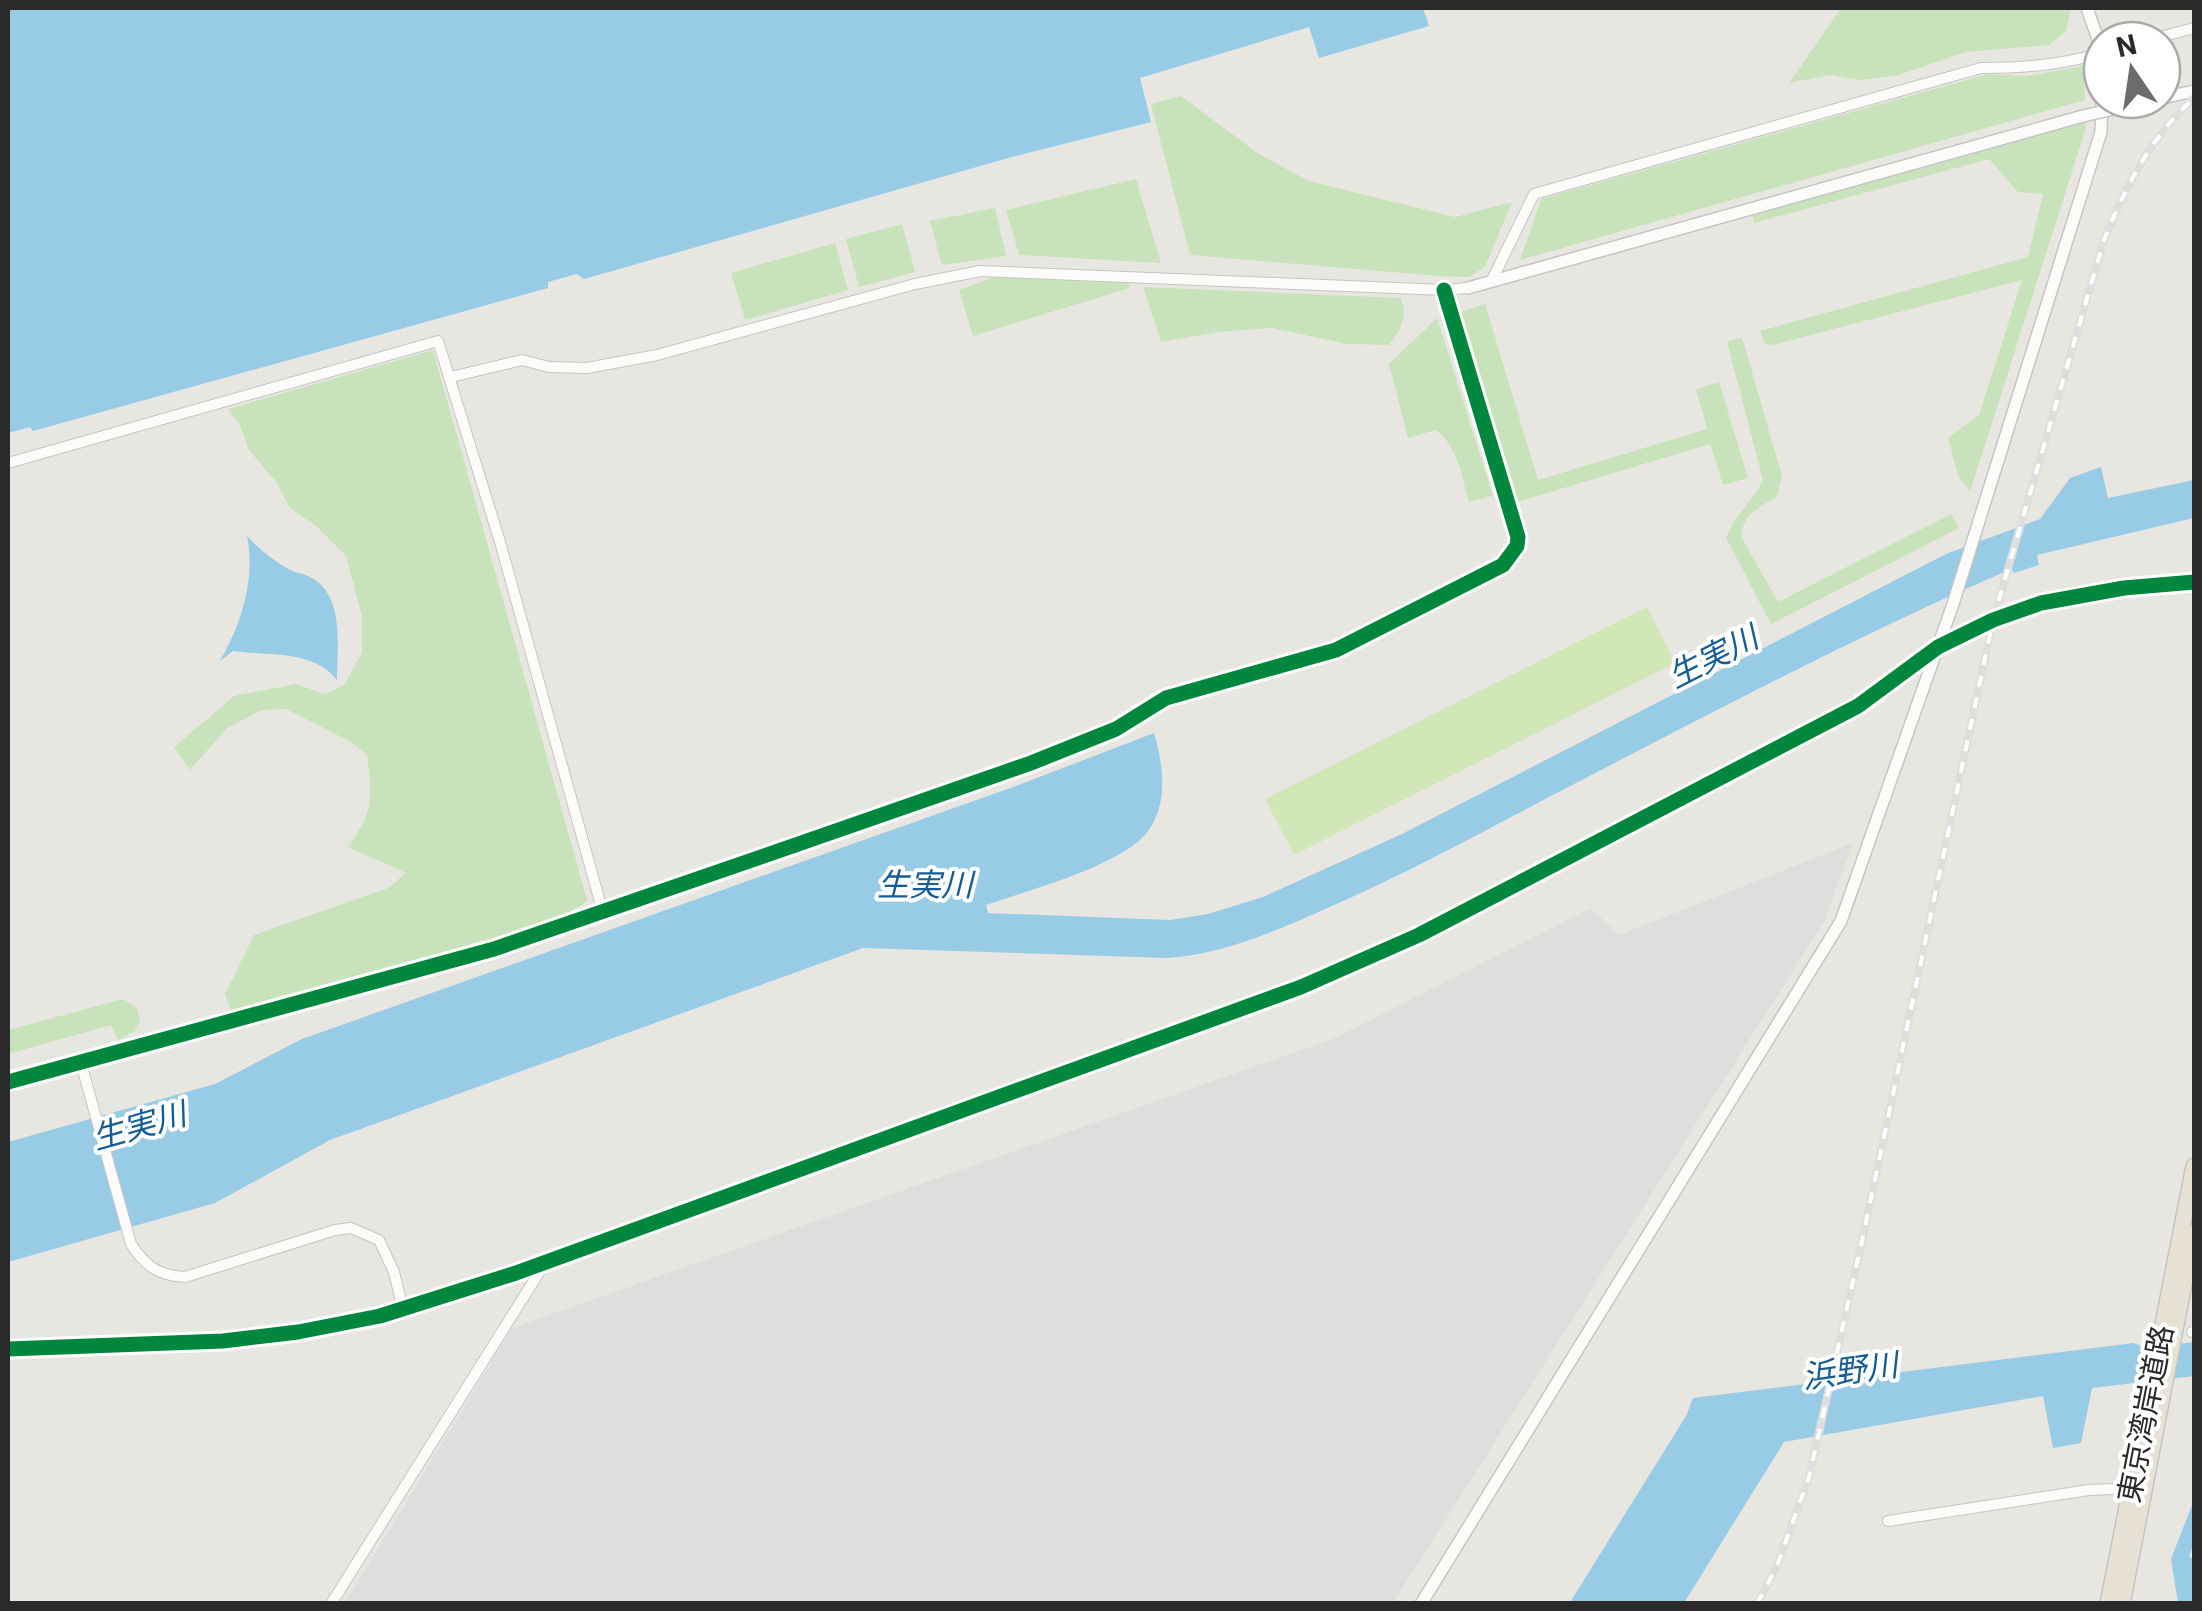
<svg xmlns="http://www.w3.org/2000/svg" width="2202" height="1611" font-family="Roboto,'Noto Sans JP',sans-serif">
	<style>
		.industrial { fill: #e0dddf }
		.green { fill: #c8e3bb }
		.pitch { fill: #d1e7b8 }
		.water { fill: #98cbe6 }
		.lines { fill: none; stroke-linecap: round; stroke-linejoin: round }
		.minor-casing { stroke: #c5c5c5; stroke-width: 12 }
		.tertiary-casing { stroke: #c5c5c5; stroke-width: 14 }
		.trunk-casing { stroke: #c4c4c1; stroke-width: 18 }
		.minor { stroke: #fcfbfa; stroke-width: 10 }
		.tertiary { stroke: #fcfbfa; stroke-width: 11 }
		.trunk { stroke: #e6e1d4; stroke-width: 15 }
		.rail-casing { stroke: #dedede; stroke-width: 8 }
		.rail { stroke: #fff; stroke-width: 4; stroke-dasharray: 11; stroke-linecap: butt }
		.tertiary-bridge-casing { stroke: #c5c5c5; stroke-width: 14; stroke-linecap: butt }
		.tertiary-bridge { stroke: #fcfbfa; stroke-width: 11 }
		.cycleway-casing { stroke: #fff; stroke-width: 21 }
		.cycleway { stroke: #00873e; stroke-width: 15 }
		.labels { text-anchor: middle; stroke-width: 8; stroke-linejoin: round; paint-order: stroke }
		.street-label { font-size: 30px; fill: #2a2a2a; stroke: #fff }
		.water-label { font-size: 32px; font-style: italic; fill: #145c95; stroke: #fff }
	</style>
	<rect width="100%" height="100%" fill="#e8e6e0"/>
	<path class="industrial" d="M1853 843 1825 920 1393 1603H345L512 1328 1335 1038 1591 908 1619 935Z"/>
	<g class="green">
		<path d="M1841 8H2071L2066 31 2049 45 1966 52 1898 75 1861 80 1830 75 1789 83Z"/>
		<path d="M2083 66 2085 100 1520 260 1541 199 1988 74 2028 76Z"/>
		<path d="M1181 96 1259 154 1309 181 1455 217 1512 202 1485 267 1469 277 1439 276 1190 255 1151 104Z"/>
		<path d="M2084 121 2086 128 1970 492 1958 476 1948 438 1979 415 2022 280 1772 345 1765 344 1760 331 2028 257 2043 194 2018 192 1989 159 1754 223 1752 214Z"/>
		<path d="M1136 179 1161 263 1019 255 1006 210Z"/>
		<path d="M995 208 1006 256 942 265 930 221Z"/>
		<path d="M902 224 915 272 859 287 846 239Z"/>
		<path d="M835 243 848 290 745 320 731 273Z"/>
		<path d="M1009 275 1126 278 1130 288 973 336 959 290 994 277Z"/>
		<path d="M1143 287 1401 298C1408 318 1401 329 1389 345L1347 344 1272 328 1218 332 1161 342Z"/>
		<path d="M1485 304 1538 480 1707 429 1696 389 1719 382 1748 478 1723 485 1710 444 1514 503 1457 313Z"/>
		<path d="M1437 318 1493 496 1469 502C1462 476 1458 447 1436 430L1408 438 1389 364Z"/>
		<path d="M1742 337 1782 476 1777 497C1760 507 1743 514 1741 536L1778 602 1951 514 1959 528 1771 624 1726 538C1733 517 1753 501 1763 480L1727 342Z"/>
		<path d="M433 350 587 900C561 933 289 997 232 1012L225 994 254 935 388 888 406 873 348 847C375 809 372 800 367 755L351 742 286 709 262 710 227 728 190 770 174 747 234 696 296 684 325 694 344 685 362 653V616L346 556 316 526 290 508 276 482 249 450 240 426 228 409Z"/>
		<path d="M123 999 137 1008 140 1020 135 1031 118 1040 111 1025 8 1054V1030Z"/>
	</g>
	<path class="pitch" d="M1647 607 1675 663 1294 855 1265 799Z"/>
	<g class="water">
		<path d="M8 8H1423L1429 26 1319 58 1309 27 1140 78 1151 122 1008 158 584 279 577 274 548 282V288L33 431 30 427 8 433Z"/>
		<path d="M2101 467 2108 498 2194 480V518L2037 555 2039 565 2014 573 2011 569C1863 633 1719 709 1576 783 1495 825 1416 869 1332 906 1278 930 1226 954 1167 958L863 948 330 1140 215 1203 8 1262V1142L215 1084 302 1039 1016 786 1154 733C1163 764 1169 802 1148 831 1124 865 1026 891 986 905L988 913 1170 920 1208 914 1263 897 1402 834 1946 554 2040 519 2070 478Z"/>
		<path d="M247 536C259 549 274 561 290 570 297 573 305 574 312 578 345 597 337 648 337 680 313 649 268 656 233 651L220 661C241 625 256 578 247 536Z"/>
		<path d="M2194 1342V1376L2092 1388 2081 1443 2053 1448 2043 1396 1784 1442 1684 1603 1569 1604 1686 1416 1693 1398 2134 1343 2144 1348Z"/>
		<path d="M2194 1500V1542L2189 1557 2192 1558 2194 1603H2178L2171 1559Z"/>
	</g>
	<g class="lines">
		<defs>
			<g id="minor">
				<path d="M2149 40 2194 28"/>
				<path d="M1491 282 1534 194 1981 68C2023 68 2061 65 2102 53"/>
				<path d="M451 377 522 360 549 367 587 368 657 355 915 284 980 271 1444 290 1468 288"/>
				<path d="M8 463 438 341 500 542 602 909"/>
				<path d="M81 1063 131 1244C145 1266 159 1276 185 1277L335 1230 351 1228 379 1240 394 1272 403 1309"/>
				<path d="M8 1082 494 949 758 858 1031 763 1116 729 1166 698 1336 650 1503 565 1517 546 1518 537 1444 290"/>
				<path d="M2192 1332H2194"/>
				<path d="M1888 1521 2089 1490 2135 1488"/>
				<path d="M331 1604 545 1263"/>
			</g>
			<g id="tertiary">
				<path d="M2087 8 2100 45 2102 83"/>
				<path d="M2162 98 2194 91"/>
				<path d="M1468 288 2083 116"/>
				<path d="M8 1349 223 1341 298 1332 380 1316 516 1273 1301 987 1419 935 1858 706 1938 647 1993 620 2041 603 2124 588 2194 582"/>
				<path d="M1421 1604 1841 921 1953 604 2101 132 2102 94"/>
			</g>
			<g id="trunk">
				<path d="M2108 1604 2194 1166"/>
				<path d="M2122 1604 2194 1232"/>
			</g>
		</defs>
		<use href="#minor" class="minor-casing"/>
		<use href="#tertiary" class="tertiary-casing"/>
		<use href="#trunk" class="trunk-casing"/>
		<use href="#minor" class="minor"/>
		<use href="#tertiary" class="tertiary"/>
		<use href="#trunk" class="trunk"/>
		<defs>
			<path id="rail" d="M1757 1604 1777 1566 1809 1477 1862 1241 1993 620 2104 240C2125 188 2151 136 2194 98"/>
		</defs>
		<use href="#rail" class="rail-casing"/>
		<use href="#rail" class="rail"/>
		<defs>
			<path id="tertiary-bridge" d="M2083 116 2154 100"/>
		</defs>
		<use href="#tertiary-bridge" class="tertiary-bridge-casing"/>
		<use href="#tertiary-bridge" class="tertiary-bridge"/>
		<defs>
			<g id="cycleway">
				<path d="M8 1082 494 949 758 858 1031 763 1116 729 1166 698 1336 650 1503 565 1517 546 1518 537 1444 290"/>
				<path d="M8 1349 223 1341 298 1332 380 1316 516 1273 1301 987 1419 935 1858 706 1938 647 1993 620 2041 603 2124 588 2194 582"/>
			</g>
		</defs>
		<use href="#cycleway" class="cycleway-casing"/>
		<use href="#cycleway" class="cycleway"/>
	</g>
	<g class="labels">
		<g class="street-label">
			<text transform="translate(2146 1414) rotate(-79)" y="10">東京湾岸道路</text>
		</g>
		<g class="water-label">
			<text transform="translate(1713 657) rotate(-27)" y="11">生実川</text>
			<text x="925" y="896">生実川</text>
			<text transform="translate(139 1126) rotate(-16)" y="11">生実川</text>
			<text transform="translate(1850 1371) rotate(-8)" y="11">浜野川</text>
		</g>
	</g>
	<rect width="2202" height="1611" fill="none" stroke="#2a2a2a" stroke-width="20"/>
	<g transform="translate(2132 70) rotate(347)"><circle r="48" fill="#ffffff" stroke="#aaaaaa" stroke-width="2.5"/>
	<path d="M0-8L18 38L0 25L-18 38Z" fill="#6c6c6a"/>
	<text y="-15" font-size="28" font-weight="bold" text-anchor="middle" fill="#2a2a2a">N</text>
	</g>
</svg>
